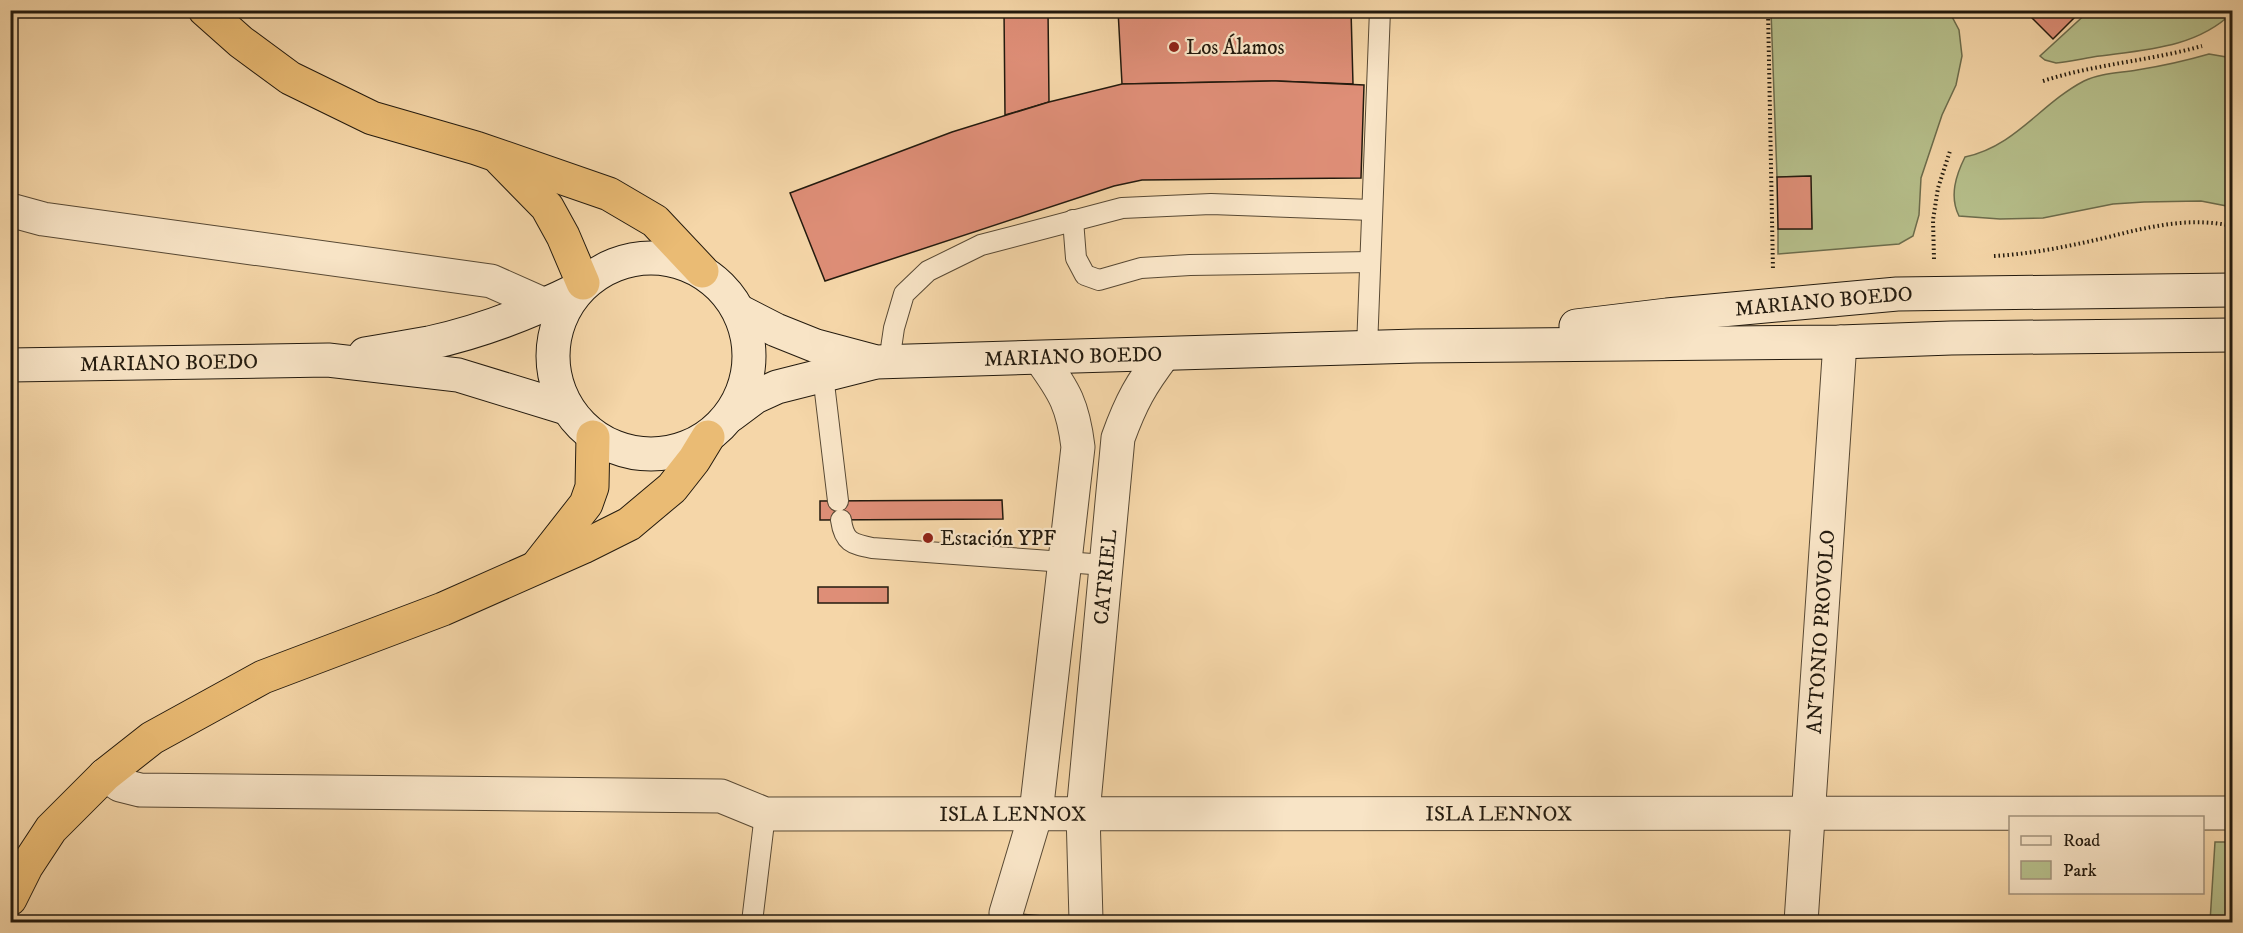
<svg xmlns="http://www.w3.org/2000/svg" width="2243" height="933" font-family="'IM FELL DW Pica',serif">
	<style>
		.green { fill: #b6bf8b; stroke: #6c6c4c; stroke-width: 1.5 }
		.building { fill: #de8e77; stroke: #231a0e; stroke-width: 1.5 }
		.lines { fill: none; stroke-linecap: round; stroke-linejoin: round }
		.service-casing { stroke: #584934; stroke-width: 22 }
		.minor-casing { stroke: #584934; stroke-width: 35 }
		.secondary-casing { stroke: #231a0e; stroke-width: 35 }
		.motorway-casing { stroke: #231a0e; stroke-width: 35 }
		.path { stroke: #231a0e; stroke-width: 4; stroke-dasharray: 1.5 3; stroke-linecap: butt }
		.service { stroke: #f8e4c6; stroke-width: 20 }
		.minor { stroke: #f8e4c6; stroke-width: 33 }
		.secondary { stroke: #f8e4c6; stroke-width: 33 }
		.motorway { stroke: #eabb74; stroke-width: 33 }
		.poi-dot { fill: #8f2418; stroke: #f8e4c6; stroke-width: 2 }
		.labels { text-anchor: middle; stroke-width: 4.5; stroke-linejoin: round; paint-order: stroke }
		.poi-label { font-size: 21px; fill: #231a0e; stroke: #f8e4c6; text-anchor: start }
		.street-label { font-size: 21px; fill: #231a0e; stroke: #f8e4c6 }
	</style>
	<rect width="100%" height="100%" fill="#f5d6a8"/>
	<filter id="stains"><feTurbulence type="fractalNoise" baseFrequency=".00333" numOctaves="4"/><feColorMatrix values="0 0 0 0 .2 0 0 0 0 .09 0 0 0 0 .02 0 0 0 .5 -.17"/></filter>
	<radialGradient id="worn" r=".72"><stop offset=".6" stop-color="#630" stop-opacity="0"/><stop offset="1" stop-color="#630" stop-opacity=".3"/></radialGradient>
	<g class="green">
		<path d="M1947 10 1950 13 1959 30 1962 56 1956 85 1942 115 1921 178 1919 215 1913 236 1899 244 1778 254V229L1812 228 1810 176 1777 177 1771 11Z"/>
		<path d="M2089 11 2232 10V13C2195 49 2141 50 2093 57 2080 59 2069 62 2056 63L2045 60 2040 56Z"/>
		<path d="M2209 54 2232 58V207L2201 201 2144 202 2113 204 2043 218 2000 219 1959 216C1949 196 1956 175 1965 157 2016 146 2040 104 2084 81 2100 73 2119 73 2137 70 2162 66 2185 61 2209 54Z"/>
		<path d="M2215 842H2232V922H2210Z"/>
	</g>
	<g class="building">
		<path d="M1004 10H1048L1049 102 1005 115Z"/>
		<path d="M1118 10H1351L1353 84 1276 81 1122 84Z"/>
		<path d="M2035 10H2082L2053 39 2030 16Z"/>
		<path d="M1276 81 1364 85 1361 178 1142 180 1114 186 825 281 790 193 952 132 1049 102 1122 84Z"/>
		<path d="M1811 176 1812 229H1778L1777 177Z"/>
		<path d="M1002 500 1003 519 820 520V501Z"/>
		<rect x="818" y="587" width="70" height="16"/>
		<path d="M994 912 1114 922H993Z"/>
	</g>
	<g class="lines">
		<defs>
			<g id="service">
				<path d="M1073 220 1076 258 1085 275 1099 280 1141 268 1190 265 1370 262"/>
				<path d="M1367 348 1380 10"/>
				<path d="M889 362 894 328 904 294 928 271 981 245 1122 208 1211 204 1372 210"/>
				<path d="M823 375 838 501"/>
				<path d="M841 520C844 542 852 544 872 548L1106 565"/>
				<path d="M752 922 765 814"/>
			</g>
			<g id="minor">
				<path d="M10 210 43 219 491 281 545 305"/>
				<path id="s1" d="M105 775 120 785 140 790 721 796 765 814 2232 813"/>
				<path d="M1006 913 1036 813 1078 447C1073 406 1065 392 1041 359"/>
				<path id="s2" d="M1086 920 1083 813 1118 438C1131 402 1141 384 1164 354"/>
				<path id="s3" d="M1801 922 1840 342"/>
			</g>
			<g id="secondary">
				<circle cx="651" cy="356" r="98"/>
				<path id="s4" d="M739 311 776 330 816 346 876 362 1416 346 1840 342 1951 338 2232 335"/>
				<path id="s5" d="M1576 326 1667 315 1897 294 2232 290"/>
				<path d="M365 354C386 350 408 347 429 343 480 332 529 313 576 290"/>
				<path id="s6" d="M10 365 328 360 458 375 566 408"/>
				<path d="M731 415 755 397 777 387 872 363"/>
			</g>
			<g id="motorway">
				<path d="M205 10 241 42 290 78 372 118 476 148 609 194 655 221 702 271"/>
				<path d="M501 160 547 207 563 236 583 283"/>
				<path d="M539 564 586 504 592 487 593 437"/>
				<path d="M10 899 26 867 51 829 105 775 152 738 263 677 443 609 583 547 629 524 672 488 694 460 708 437"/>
			</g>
		</defs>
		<use href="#service" class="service-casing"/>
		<use href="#minor" class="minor-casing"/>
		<use href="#secondary" class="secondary-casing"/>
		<use href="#motorway" class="motorway-casing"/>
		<g class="path">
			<path d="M1768 10 1773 271"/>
			<path d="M2043 81C2095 64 2149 61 2202 46"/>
			<path d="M1994 256C2030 254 2065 247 2100 239 2145 228 2186 216 2232 226"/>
			<path d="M1934 259 1933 220 1938 188 1950 151"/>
		</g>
		<use href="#service" class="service"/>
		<use href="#minor" class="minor"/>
		<use href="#secondary" class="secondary"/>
		<use href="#motorway" class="motorway"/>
	</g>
	<g class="poi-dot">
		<circle cx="1174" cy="47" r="6"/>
		<circle cx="928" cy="538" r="6"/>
	</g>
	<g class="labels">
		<g class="poi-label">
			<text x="1186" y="54">Los Álamos</text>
			<text x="940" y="545">Estación YPF</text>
		</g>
		<g class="street-label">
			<text dy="7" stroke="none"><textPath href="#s5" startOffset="249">MARIANO BOEDO</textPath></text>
			<text dy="7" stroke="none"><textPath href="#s4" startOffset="344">MARIANO BOEDO</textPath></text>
			<text dy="7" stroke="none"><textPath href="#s6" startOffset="159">MARIANO BOEDO</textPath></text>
			<text dy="7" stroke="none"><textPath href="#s2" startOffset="344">CATRIEL</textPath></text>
			<text dy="7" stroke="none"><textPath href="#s3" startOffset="291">ANTONIO PROVOLO</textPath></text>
			<text dy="7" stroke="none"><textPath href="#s1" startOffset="915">ISLA LENNOX</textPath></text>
			<text dy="7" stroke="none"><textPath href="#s1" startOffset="1401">ISLA LENNOX</textPath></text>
		</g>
	</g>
	<rect width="2243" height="933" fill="none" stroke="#f5d6a8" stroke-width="36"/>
	<rect x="12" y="12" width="2219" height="909" fill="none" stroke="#231a0e" stroke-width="3"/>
	<rect x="18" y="18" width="2207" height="897" fill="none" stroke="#231a0e" stroke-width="1.5"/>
	<rect x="2009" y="816" width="195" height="78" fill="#f8e4c6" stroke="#a3937c" stroke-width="1.5"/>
	<rect x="2021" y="836" width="30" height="9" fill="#f8e4c6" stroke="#a3937c" stroke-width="1.5"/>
	<text x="2063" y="846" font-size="18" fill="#231a0e">Road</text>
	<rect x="2021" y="861" width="30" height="18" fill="#b6bf8b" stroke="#a3937c" stroke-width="1.5"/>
	<text x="2063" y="876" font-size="18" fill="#231a0e">Park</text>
	<rect width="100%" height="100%" filter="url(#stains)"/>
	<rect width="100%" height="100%" fill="url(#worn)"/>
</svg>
